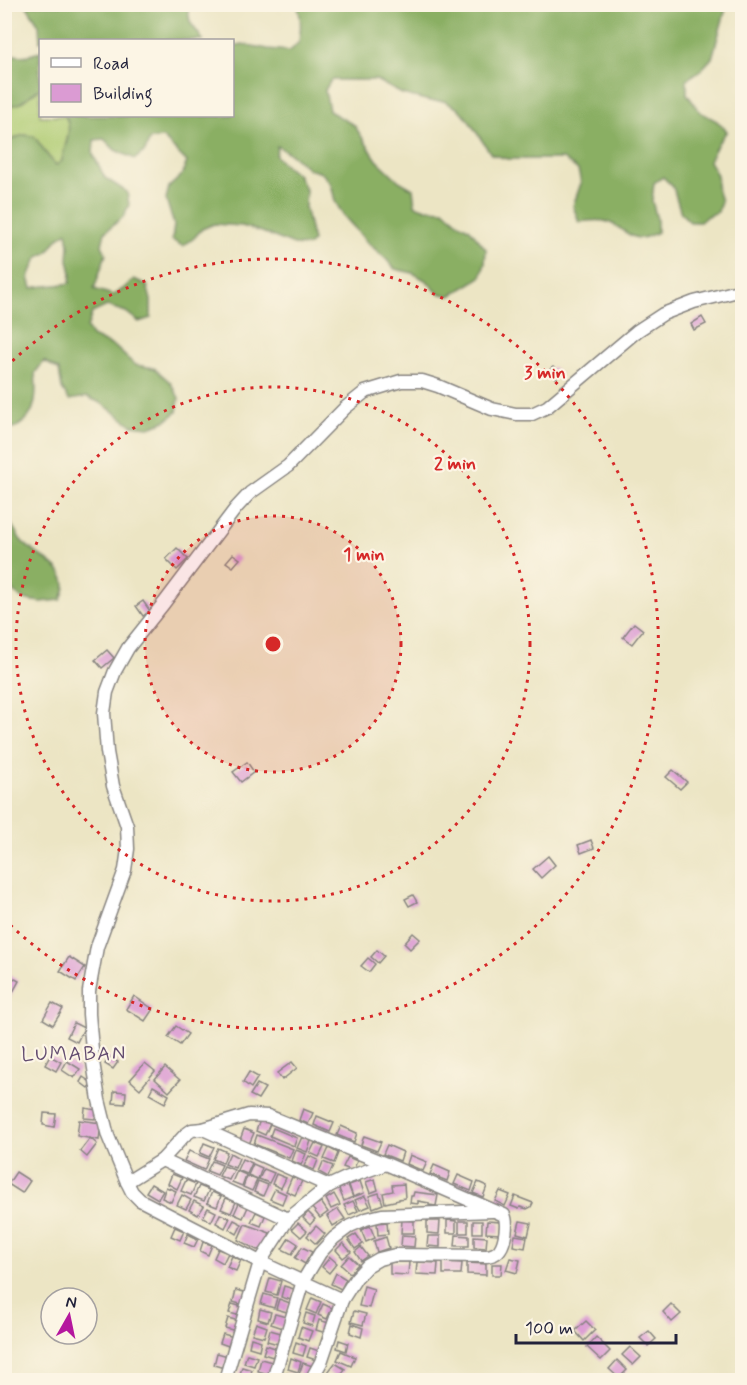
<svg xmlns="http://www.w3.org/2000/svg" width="747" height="1385" font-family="Mynerve,sans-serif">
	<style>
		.green { fill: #aecb71; stroke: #687656; stroke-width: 1.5 }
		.forest { fill: #8aaf63; stroke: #56684f; stroke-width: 1.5; fill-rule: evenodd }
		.building { fill: #db9bd3 }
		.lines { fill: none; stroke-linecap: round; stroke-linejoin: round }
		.minor-casing { stroke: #878480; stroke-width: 15 }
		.minor { stroke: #fff; stroke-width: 12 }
		.ring { fill: none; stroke: #d62828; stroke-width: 3; stroke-dasharray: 3 6 }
		.labels { text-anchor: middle; stroke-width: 4.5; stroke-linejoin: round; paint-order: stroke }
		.neighbourhood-label { font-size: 20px; letter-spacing: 1.5px; fill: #634c70; stroke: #fcf5e5 }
		.centre { fill: #d62828; stroke: #fcf5e5; stroke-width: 3 }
		.ring-label { font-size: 18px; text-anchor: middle; font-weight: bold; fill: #d62828; stroke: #fcf5e5; stroke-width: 4.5; stroke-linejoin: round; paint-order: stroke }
	</style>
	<rect width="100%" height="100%" fill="#fcf5e5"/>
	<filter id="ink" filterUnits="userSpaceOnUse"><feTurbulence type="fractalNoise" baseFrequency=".0167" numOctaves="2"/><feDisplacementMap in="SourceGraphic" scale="12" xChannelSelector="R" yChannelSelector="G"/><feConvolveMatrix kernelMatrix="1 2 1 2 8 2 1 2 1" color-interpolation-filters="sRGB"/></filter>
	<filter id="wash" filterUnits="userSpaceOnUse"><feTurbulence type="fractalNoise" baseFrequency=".008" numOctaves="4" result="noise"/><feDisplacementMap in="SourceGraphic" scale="24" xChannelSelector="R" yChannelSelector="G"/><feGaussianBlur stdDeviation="1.35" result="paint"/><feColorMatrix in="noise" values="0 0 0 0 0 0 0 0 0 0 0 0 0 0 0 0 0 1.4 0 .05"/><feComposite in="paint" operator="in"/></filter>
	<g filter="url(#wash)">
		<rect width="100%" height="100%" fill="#ece5c4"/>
		<path class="green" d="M40 88V116H65C74 130 63 146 62 161L56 165 48 156 34 136 23 135 9 141 5 139 4 108 20 103Z"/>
		<g class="forest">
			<path d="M26 5H187L190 22 203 40H40V42L39 25Z"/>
			<path d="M297 5H727L712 58 701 70 687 79V94L700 112 717 121 727 131 718 143 709 161 717 175V189L721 201 718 212 707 216 700 222H690L681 213 673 187 663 177 654 183 652 201 657 219V232C631 247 629 230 608 222 599 219 588 221 579 222L573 206 581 183 578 170 563 159H507L491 154 469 121 459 109 444 101H430L402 94 376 80H331L325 90 329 111 354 125 377 160 399 181 413 189 415 205 426 209 444 210 459 223 470 229 486 249 485 263 481 277 450 296 438 293 427 281 413 273 395 269 386 259 366 241 343 215 335 201 331 184 322 173 309 169 291 154 277 146 276 156 283 164 297 174 306 190 305 207 313 241 308 246 294 245 262 232 242 226 214 224 202 229 194 238 183 246 172 240 174 225 166 199 169 187 181 176 187 162 163 138 150 139 145 151 135 159 115 150 104 139 94 140 93 154 105 178 127 192 129 205 123 217 105 232 102 245 106 254 94 289 113 295 123 289 134 279 147 285 151 300V318L139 322 126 312 107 306 92 313 87 328 92 336 115 347 135 365 154 368 170 382 179 398 177 412 165 421 149 427 132 425 101 403 87 397 69 400 62 389 59 370 44 361 35 373C37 392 38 415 18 426 15 428 9 429 5 430V139L9 141 23 135 34 136 48 156 56 165 62 161C64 146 74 130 65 116H232L233 47 242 44 268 49 290 51 299 42C301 30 302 17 297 5ZM67 232 69 245 68 260 71 273 70 283C57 286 45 285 32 288L29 277 37 258 48 252 57 239Z"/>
			<path d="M40 51V88L20 103 5 108V53C16 57 30 57 40 51Z"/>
			<path d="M4 516C12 523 15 531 20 539 32 555 65 564 65 586 65 590 62 596 61 600L40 602 22 599 5 584Z"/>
		</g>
		<g id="blocks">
			<g class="building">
				<path d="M702 317 706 324 694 330 691 324Z"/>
				<path d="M553 367 560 374 556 378 549 370Z"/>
				<path d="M177 548 188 559 177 570 166 559Z"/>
				<path d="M233 554 240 559 233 567 226 562Z"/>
				<path d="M143 601 150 611 143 616 136 606Z"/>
				<path d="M634 623 643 630 632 644 623 637Z"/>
				<path d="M107 650 114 658 102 668 95 660Z"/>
				<path d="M247 762 254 772 241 782 233 772Z"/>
				<path d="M673 770 687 782 680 789 666 777Z"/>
				<path d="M591 840 594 848 581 853 578 845Z"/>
				<path d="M548 856 555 865 541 878 533 869Z"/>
				<path d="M413 895 417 902 409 906 405 899Z"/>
				<path d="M413 933 420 939 410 949 404 943Z"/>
				<path d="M377 950 384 956 378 963 371 957Z"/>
				<path d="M69 957 85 967 76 981 60 971Z"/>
				<path d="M368 958 375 964 369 972 361 966Z"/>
				<path d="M4 973 19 981 8 1001 4 999Z"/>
				<path d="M134 996 153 1009 145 1021 126 1009Z"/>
				<path d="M52 1003 63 1009 53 1025 43 1019Z"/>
				<path d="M74 1023 84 1028 77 1042 67 1037Z"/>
				<path d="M176 1026 188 1034 180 1045 168 1037Z"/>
				<path d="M50 1056 61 1062 56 1071 45 1065Z"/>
				<path d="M109 1057 118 1062 113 1069 105 1064Z"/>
				<path d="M67 1061 80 1069 74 1078 62 1070Z"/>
				<path d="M292 1062 297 1068 282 1080 277 1073Z"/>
				<path d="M145 1063 155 1071 140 1089 130 1080Z"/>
				<path d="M165 1067 180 1080 169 1092 155 1079Z"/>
				<path d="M249 1072 258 1077 251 1088 243 1082Z"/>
				<path d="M83 1077 92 1083 88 1088 80 1082Z"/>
				<path d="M257 1084 265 1088 258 1099 250 1095Z"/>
				<path d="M153 1086 169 1095 165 1103 149 1094Z"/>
				<path d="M114 1091 126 1092 125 1104 113 1103Z"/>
				<path d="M85 1108 96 1110 95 1119 84 1118Z"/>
				<path d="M303 1109 313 1113 308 1124 299 1120Z"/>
				<path d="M44 1113 56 1114 54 1127 43 1125Z"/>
				<path d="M317 1116 334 1123 330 1132 314 1125Z"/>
				<path d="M79 1120 101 1123 99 1140 77 1136Z"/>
				<path d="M260 1120 270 1124 265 1135 256 1131Z"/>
				<path d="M341 1126 357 1133 354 1142 337 1135Z"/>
				<path d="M273 1128 297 1138 294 1146 270 1136Z"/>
				<path d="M244 1129 254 1133 249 1144 240 1140Z"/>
				<path d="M257 1135 293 1149 289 1158 254 1144Z"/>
				<path d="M364 1136 381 1142 377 1151 361 1145Z"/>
				<path d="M302 1137 311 1141 307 1152 297 1148Z"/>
				<path d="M90 1138 97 1144 87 1157 80 1151Z"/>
				<path d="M204 1143 214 1147 209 1157 200 1153Z"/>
				<path d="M315 1143 324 1147 319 1157 310 1153Z"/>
				<path d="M387 1145 403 1152 400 1161 383 1154Z"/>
				<path d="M218 1148 227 1152 223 1163 213 1159Z"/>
				<path d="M329 1148 338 1153 334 1163 324 1159Z"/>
				<path d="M296 1150 306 1154 301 1165 292 1161Z"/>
				<path d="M189 1151 209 1159 204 1170 184 1161Z"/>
				<path d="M230 1153 239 1158 235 1168 225 1164Z"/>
				<path d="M410 1155 427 1162 423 1171 407 1164Z"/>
				<path d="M309 1156 318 1160 314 1170 304 1166Z"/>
				<path d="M348 1157 357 1161 353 1171 343 1167Z"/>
				<path d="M242 1159 252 1163 247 1174 237 1170Z"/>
				<path d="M212 1161 222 1165 217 1175 207 1171Z"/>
				<path d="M323 1162 333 1166 328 1177 319 1172Z"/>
				<path d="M253 1164 262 1168 258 1179 248 1175Z"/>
				<path d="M434 1165 450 1172 447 1181 430 1174Z"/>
				<path d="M224 1166 234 1170 229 1180 219 1176Z"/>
				<path d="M264 1169 274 1173 269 1183 259 1179Z"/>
				<path d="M237 1171 246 1175 242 1186 232 1182Z"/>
				<path d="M16 1172 30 1181 22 1193 8 1184Z"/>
				<path d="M172 1174 182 1178 177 1189 168 1184Z"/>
				<path d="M276 1174 286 1178 281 1188 272 1184Z"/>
				<path d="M458 1175 474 1182 471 1191 454 1184Z"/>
				<path d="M247 1176 257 1180 252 1191 243 1187Z"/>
				<path d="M292 1177 302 1181 295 1195 286 1191Z"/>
				<path d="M375 1179 378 1190 370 1193 366 1182Z"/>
				<path d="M186 1180 196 1184 191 1195 181 1191Z"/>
				<path d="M258 1181 268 1185 263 1196 254 1192Z"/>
				<path d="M360 1181 364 1193 353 1197 349 1185Z"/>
				<path d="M478 1182 487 1186 483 1197 473 1193Z"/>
				<path d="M151 1184 163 1191 158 1199 146 1192Z"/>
				<path d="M404 1184 405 1198 399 1199V1200L385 1203 383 1193 393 1191 392 1185Z"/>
				<path d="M348 1185 353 1197 344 1201 339 1189Z"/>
				<path d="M199 1186 209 1190 204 1201 194 1197Z"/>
				<path d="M166 1187 176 1191 171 1202 162 1198Z"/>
				<path d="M275 1189 286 1194 282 1204 270 1199Z"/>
				<path d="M500 1191 510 1195 505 1206 495 1201Z"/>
				<path d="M212 1192 221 1196 217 1207 207 1203Z"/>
				<path d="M414 1192 438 1195 436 1206 429 1205V1203L418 1201V1204L410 1203 411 1196H413Z"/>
				<path d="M379 1193 383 1204 373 1208 369 1196Z"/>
				<path d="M334 1194 340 1205 331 1209 326 1199Z"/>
				<path d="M182 1195 191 1200 186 1209 177 1205Z"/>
				<path d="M365 1196 370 1206 360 1210 355 1200Z"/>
				<path d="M515 1196 533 1203 531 1207 527 1209 520 1207 519 1209 511 1206Z"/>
				<path d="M226 1198 236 1202 231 1213 221 1209Z"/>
				<path d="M194 1201 204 1206 198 1215 189 1210Z"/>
				<path d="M353 1201 358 1211 349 1215 344 1205Z"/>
				<path d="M321 1202 328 1212 320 1218 312 1208Z"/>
				<path d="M239 1203 248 1207 243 1218 234 1214Z"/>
				<path d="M208 1208 216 1212 211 1222 203 1217Z"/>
				<path d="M338 1209 345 1219 333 1226 327 1216Z"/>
				<path d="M256 1212 265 1216 261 1226 251 1222Z"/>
				<path d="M308 1212 315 1219 310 1225 303 1218Z"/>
				<path d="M220 1214 230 1218 225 1228 216 1223Z"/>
				<path d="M234 1220 242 1224 237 1234 229 1229Z"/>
				<path d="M402 1220 414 1221V1233H401Z"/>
				<path d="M447 1220 456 1221V1233H447Z"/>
				<path d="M427 1221H440L439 1234 427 1233Z"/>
				<rect x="459" y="1221" width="9" height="12"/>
				<rect x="473" y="1221" width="9" height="12"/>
				<path d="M487 1221 500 1222 499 1234 486 1233Z"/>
				<path d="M520 1221 531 1223 528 1236 517 1233Z"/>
				<path d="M387 1222 388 1234 378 1235 377 1223Z"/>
				<path d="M298 1223 307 1231 301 1237 292 1229Z"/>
				<path d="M245 1224 270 1233 269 1235 271 1236 264 1249 257 1250 238 1240Z"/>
				<path d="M316 1226 325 1234 316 1244 307 1236Z"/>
				<path d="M370 1226 375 1238 366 1242 361 1230Z"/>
				<path d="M175 1227 184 1231 180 1240 171 1236Z"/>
				<path d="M188 1234 198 1239 194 1247 184 1243Z"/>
				<path d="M356 1234 363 1244 355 1249 348 1239Z"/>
				<path d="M402 1235 415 1236 414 1247 401 1246Z"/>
				<path d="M456 1235 469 1236V1246H455Z"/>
				<path d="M515 1235 527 1237 525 1248 513 1246Z"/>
				<path d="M428 1236H440V1247L427 1246Z"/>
				<path d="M474 1236 487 1237 486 1248 474 1247Z"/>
				<path d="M386 1237 389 1248 377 1252 374 1241Z"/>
				<path d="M289 1238 298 1244 292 1254 282 1249Z"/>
				<path d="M203 1242 212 1245 208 1255 200 1251Z"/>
				<path d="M343 1243 351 1252 343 1258 336 1250Z"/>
				<path d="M302 1247 312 1252 305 1264 295 1258Z"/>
				<path d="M361 1247 368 1256 361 1261 355 1252Z"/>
				<path d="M218 1249 228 1253 223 1263 214 1258Z"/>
				<path d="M232 1256 241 1260 236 1271 227 1267Z"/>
				<path d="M349 1256 358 1264 350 1273 341 1265Z"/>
				<path d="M330 1257 337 1263 329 1273 322 1267Z"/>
				<path d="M510 1258 520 1260 517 1273 506 1270Z"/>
				<path d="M390 1262H409L408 1275 390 1274Z"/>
				<path d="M417 1262 438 1263 437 1275 416 1274Z"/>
				<path d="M443 1262 462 1263 461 1274H443Z"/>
				<path d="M467 1263 486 1264V1275L467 1274Z"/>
				<path d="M492 1264H502L501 1275H492Z"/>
				<path d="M336 1273 346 1279 341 1289 331 1284Z"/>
				<path d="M270 1278 281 1281 277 1295 266 1292Z"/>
				<path d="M284 1286 294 1289 291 1300 281 1297Z"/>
				<path d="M364 1286 374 1289 369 1308 359 1306Z"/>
				<path d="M236 1290 248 1293 244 1305 233 1302Z"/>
				<path d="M264 1294 277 1298 274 1308 261 1304Z"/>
				<path d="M312 1298 321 1302 316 1314 307 1310Z"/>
				<path d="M279 1299 290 1303 287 1312 276 1309Z"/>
				<path d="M232 1304 243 1307 241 1316 229 1313Z"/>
				<path d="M323 1304 332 1308 327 1319 318 1315Z"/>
				<path d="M671 1304 681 1314 672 1322 663 1312Z"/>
				<path d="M260 1309 271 1312 268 1322 258 1319Z"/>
				<path d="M354 1311 366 1314 363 1325 351 1322Z"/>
				<path d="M306 1313 315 1316 312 1326 303 1323Z"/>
				<path d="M275 1314 286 1317 283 1328 271 1324Z"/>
				<path d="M228 1318 239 1321 236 1331 225 1328Z"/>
				<path d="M319 1320 329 1323 326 1333 316 1330Z"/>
				<path d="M586 1321 595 1330 584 1341 575 1331Z"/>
				<path d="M256 1323 267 1327 264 1337 252 1334Z"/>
				<path d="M352 1324 363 1328 361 1337 350 1333Z"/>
				<path d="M301 1327 312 1331 308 1341 298 1337Z"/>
				<path d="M270 1330 281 1333 278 1344 267 1341Z"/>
				<path d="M649 1331 656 1339 648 1346 640 1338Z"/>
				<path d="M223 1334 234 1337 231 1347 220 1343Z"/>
				<path d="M596 1337 610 1351 601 1360 587 1347Z"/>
				<path d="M251 1338 261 1341 259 1350 249 1347Z"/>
				<path d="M339 1340 348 1343 346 1351 337 1348Z"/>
				<path d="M296 1342 306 1346 303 1356 293 1353Z"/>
				<path d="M266 1345 275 1348 273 1357 263 1354Z"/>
				<path d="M630 1347 641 1357 633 1365 622 1355Z"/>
				<path d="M310 1348 319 1351 316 1360 307 1357Z"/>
				<path d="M341 1351 355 1357 351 1366 337 1360Z"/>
				<path d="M217 1353 228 1356 224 1368 214 1365Z"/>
				<path d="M247 1354 257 1357 254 1366 244 1363Z"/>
				<path d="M291 1358 301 1362 298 1372 288 1369Z"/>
				<path d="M261 1359 272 1362 268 1374 258 1371Z"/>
				<path d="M617 1360 627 1370 619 1378 609 1369Z"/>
				<path d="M303 1363 313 1366 310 1377 299 1374Z"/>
				<path d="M335 1363 345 1369 338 1379 328 1372Z"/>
				<path d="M242 1367 252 1370 249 1380 239 1378Z"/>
				<path d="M287 1373 297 1376 296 1380H284Z"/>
			</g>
		</g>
	</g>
	<g filter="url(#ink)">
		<use href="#blocks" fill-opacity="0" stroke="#878480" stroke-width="1.5"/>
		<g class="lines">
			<defs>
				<g id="minor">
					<path d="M203 1129 329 1186"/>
					<path d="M162 1160 288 1219"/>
					<path d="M127 1182 162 1160 185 1135 192 1130 203 1129 249 1115 268 1116 386 1164 504 1215C508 1223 505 1242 500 1249 497 1254 492 1255 487 1256L395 1255 379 1259 367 1266 356 1278 342 1300 321 1362 311 1380"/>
					<path d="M342 1300 260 1262 140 1200 132 1192 127 1182 108 1136 99 1100 93 1062 89 1014V991L97 947 125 870 128 849 127 826 113 786 107 752 104 713 107 692 115 671 128 648 164 603 236 508 250 493 288 466 345 408 365 392 401 381H422L438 386 492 409 516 414H532L547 407 637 331 663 314 694 302 742 290"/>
					<path d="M225 1380 260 1262 288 1219 329 1186 346 1178 386 1164"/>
					<path d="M273 1380 303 1281 320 1253 334 1238 350 1226 366 1219 382 1215 492 1211"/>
				</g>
			</defs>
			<use href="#minor" class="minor-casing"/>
			<use href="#minor" class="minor"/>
		</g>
	</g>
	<circle cx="273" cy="644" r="128" fill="#d62828" fill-opacity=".12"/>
	<g class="ring">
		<circle cx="273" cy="644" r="128"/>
		<circle cx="273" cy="644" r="257"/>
		<path d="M6 367A385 385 0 1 1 6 921"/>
	</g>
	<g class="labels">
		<g class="neighbourhood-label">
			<text x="74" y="1060">LUMABAN</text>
		</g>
	</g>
	<circle cx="273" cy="644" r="9" class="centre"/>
	<g class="ring-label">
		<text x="545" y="378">3 min</text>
		<text x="455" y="469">2 min</text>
		<text x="364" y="560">1 min</text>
	</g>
	<rect width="747" height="1385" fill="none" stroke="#fcf5e5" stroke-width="24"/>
	<rect x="39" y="39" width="195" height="78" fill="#fcf5e5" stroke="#a5a1a1" stroke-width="1.5"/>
	<rect x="51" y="58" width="30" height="9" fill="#ffffff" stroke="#a5a1a1" stroke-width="1.5"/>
	<text x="93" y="69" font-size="18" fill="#22223b">Road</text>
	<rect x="51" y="84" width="30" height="18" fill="#db9bd3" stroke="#a5a1a1" stroke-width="1.5"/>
	<text x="93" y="99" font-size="18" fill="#22223b">Building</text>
	<g transform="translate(69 1316) rotate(9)"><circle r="28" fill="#fcf5e5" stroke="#a5a1a1" stroke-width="1.5"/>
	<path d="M0-4.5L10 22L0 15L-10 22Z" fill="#b5179e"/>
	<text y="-9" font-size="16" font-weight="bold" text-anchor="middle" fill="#22223b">N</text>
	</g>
	<path d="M516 1334v9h160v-9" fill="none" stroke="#22223b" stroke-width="3"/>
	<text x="525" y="1334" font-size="18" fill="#22223b" stroke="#fcf5e5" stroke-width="4.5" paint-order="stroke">100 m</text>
</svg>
